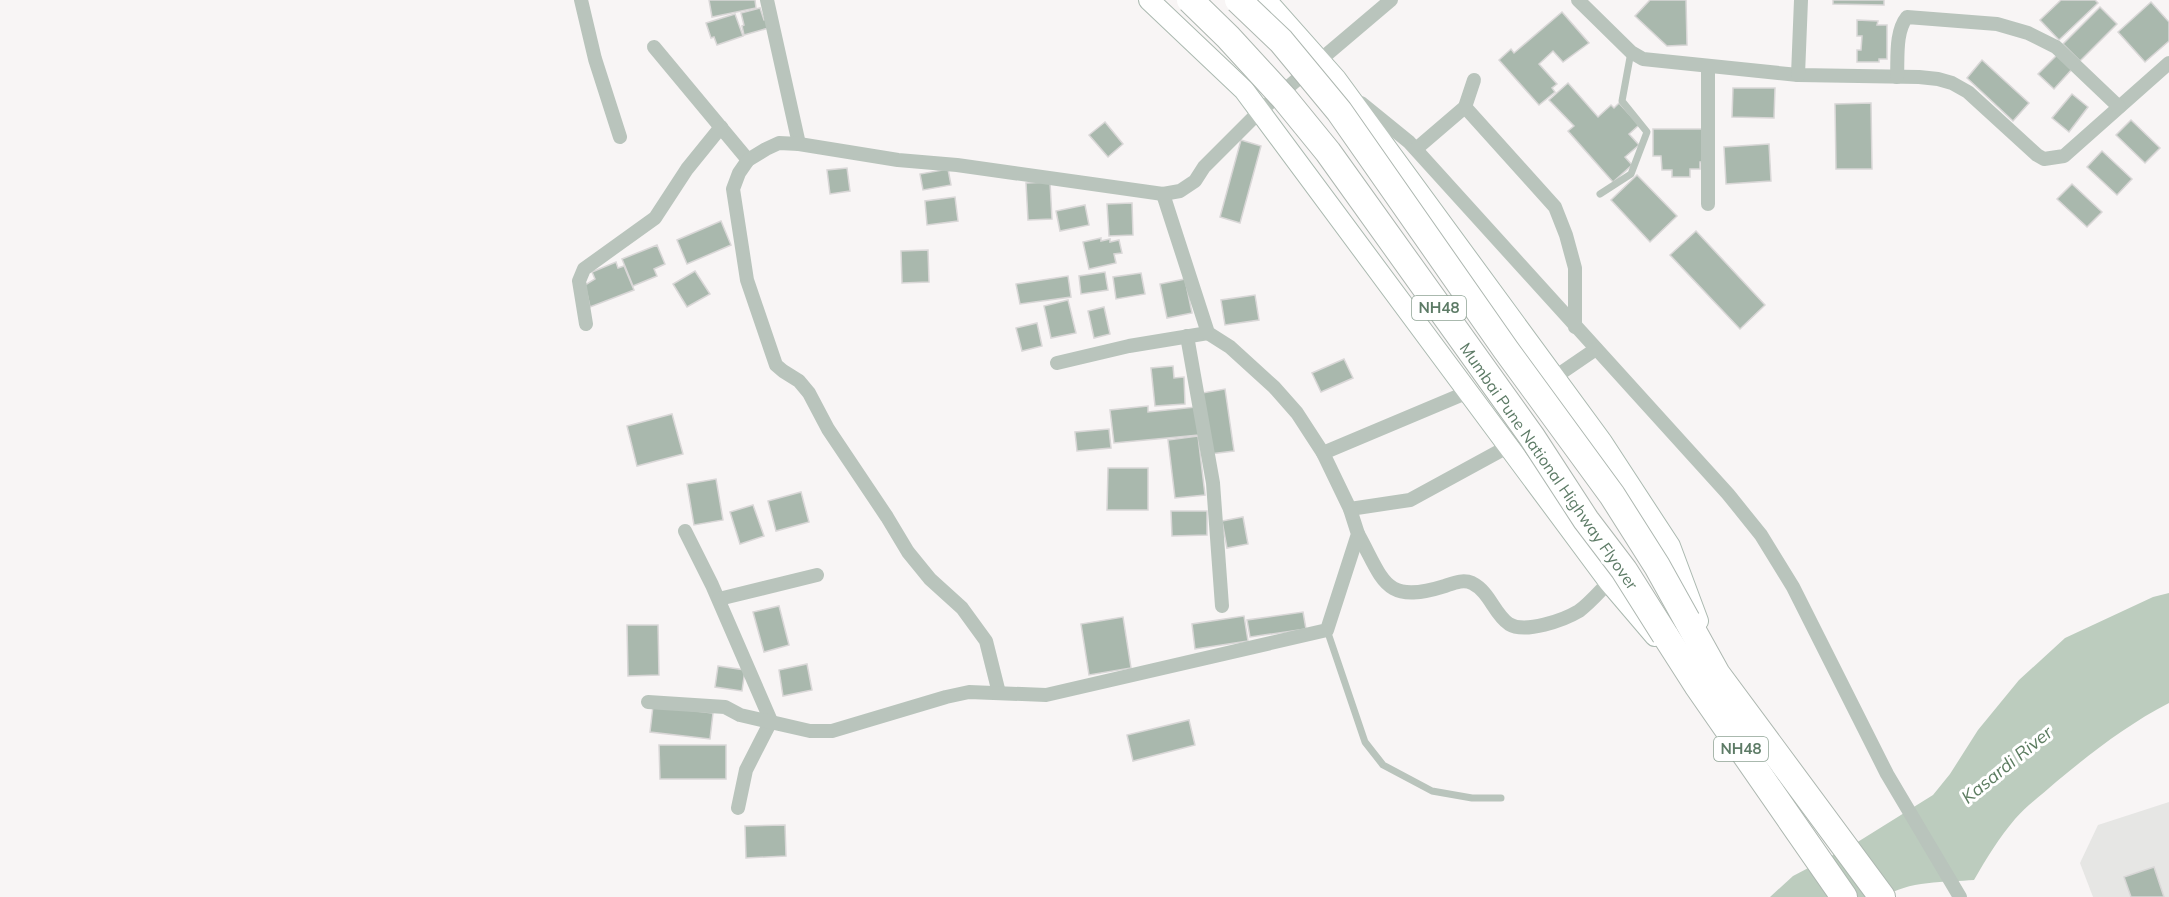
<svg xmlns="http://www.w3.org/2000/svg" width="2169" height="897" font-family="Mulish,sans-serif">
	<style>
		.built { fill: #e6e6e4 }
		.water { fill: #bcccbe }
		.building { fill: #a9b8ad; stroke: #d9d7d7; stroke-width: 1.5 }
		.lines { fill: none; stroke-linecap: round; stroke-linejoin: round }
		.secondary-casing { stroke: #abb9b0; stroke-width: 22 }
		.highway-casing { stroke: #adb7b0; stroke-width: 28 }
		.lane { stroke: #b9c4bc; stroke-width: 7 }
		.street { stroke: #b9c4bc; stroke-width: 14 }
		.secondary { stroke: #fff; stroke-width: 20 }
		.highway { stroke: #fff; stroke-width: 26 }
		.highway-bridge-casing { stroke: #adb7b0; stroke-width: 28; stroke-linecap: butt }
		.highway-bridge { stroke: #fff; stroke-width: 26 }
		.labels { text-anchor: middle; stroke-width: 6; stroke-linejoin: round; paint-order: stroke }
		.shield { fill: #fff; stroke: #8ea394; stroke-width: 1.5 }
		.shield-label { font-size: 15px; font-weight: bold; fill: #5d7b66 }
		.street-label { font-size: 16px; fill: #5d7b66; stroke: #fff }
		.water-label { font-size: 18px; font-style: italic; fill: #5c7c60; stroke: #fff }
	</style>
	<rect width="100%" height="100%" fill="#f8f5f5"/>
	<path class="built" d="M2169 802V897H2093L2080 863 2098 825Z"/>
	<path class="water" d="M2169 593V703C2128 724 2091 753 2056 782 2043 794 2027 805 2015 819 1999 838 1986 859 1974 880 1948 882 1905 881 1885 897H1770L1793 876 1856 843 1933 795 1950 774 1978 730 2019 680 2065 638 2153 597Z"/>
	<g class="building">
		<path d="M709 0H755L756 8 712 17Z"/>
		<path d="M1650 0H1686L1687 45 1667 46 1635 16Z"/>
		<path d="M1833 0H1884V5L1833 4Z"/>
		<path d="M2061 0H2095L2098 3 2059 40 2040 20Z"/>
		<path d="M2151 2 2169 22V41L2145 62 2118 32Z"/>
		<path d="M2100 7 2117 24 2080 61 2063 44Z"/>
		<path d="M760 8 764 20 769 19 772 27 744 35 742 26 744 25 741 13Z"/>
		<path d="M1562 12 1589 43 1563 62 1553 51 1539 64 1557 84 1552 88 1555 92 1539 105 1499 60 1511 49 1514 53Z"/>
		<path d="M735 14 743 36 717 45 714 37 711 38 706 23Z"/>
		<path d="M1857 20 1878 21 1877 25H1887V59H1879V62H1857V50H1861L1862 36H1857Z"/>
		<path d="M2058 54 2073 68 2054 89 2038 74Z"/>
		<path d="M1982 60 2029 103 2013 121 1967 78Z"/>
		<path d="M1568 83 1598 117 1611 105 1614 108 1619 103 1639 125 1629 134 1639 145 1625 157 1632 165 1613 182 1568 131 1574 126 1549 100Z"/>
		<path d="M1733 88H1775L1774 118 1732 117Z"/>
		<path d="M2072 94 2088 107 2069 132 2052 118Z"/>
		<path d="M1871 103 1872 169H1836L1835 104Z"/>
		<path d="M2131 120 2160 148 2145 163 2116 135Z"/>
		<path d="M1105 122 1123 144 1108 157 1089 135Z"/>
		<path d="M1653 129H1703V162H1700V169H1690V177H1672V170H1662L1661 156H1653Z"/>
		<path d="M1241 140 1261 146 1240 223 1220 217Z"/>
		<path d="M1769 144 1771 181 1726 184 1724 147Z"/>
		<path d="M2102 151 2132 179 2117 195 2087 167Z"/>
		<path d="M847 168 850 191 830 194 827 170Z"/>
		<path d="M948 169 951 185 923 190 920 174Z"/>
		<path d="M1637 175 1677 216 1650 242 1611 200Z"/>
		<path d="M1050 182 1052 219 1028 220 1026 183Z"/>
		<path d="M2072 184 2102 212 2087 227 2057 199Z"/>
		<path d="M955 197 958 221 927 225 925 201Z"/>
		<path d="M1132 203 1133 235 1109 236 1107 204Z"/>
		<path d="M1085 205 1089 225 1060 231 1056 211Z"/>
		<path d="M721 221 731 245 687 264 677 240Z"/>
		<path d="M1696 231 1765 305 1740 329 1670 255Z"/>
		<path d="M1101 238V241L1110 239V242L1119 240 1122 253 1114 254 1116 263 1089 269 1083 242Z"/>
		<path d="M657 245 665 264 654 269 657 276 633 286 622 259Z"/>
		<path d="M928 250 929 282 902 283 901 251Z"/>
		<path d="M616 262 618 268 624 266 634 290 590 307 585 285 595 279 592 272Z"/>
		<path d="M695 271 710 294 687 307 673 284Z"/>
		<path d="M1105 272 1108 290 1081 294 1079 276Z"/>
		<path d="M1141 273 1145 294 1116 299 1113 277Z"/>
		<path d="M1068 276 1071 297 1020 304 1016 284Z"/>
		<path d="M1185 279 1192 313 1167 318 1160 284Z"/>
		<path d="M1255 295 1259 320 1225 325 1221 300Z"/>
		<path d="M1068 300 1076 333 1051 338 1044 306Z"/>
		<path d="M1104 307 1110 334 1094 338 1088 311Z"/>
		<path d="M1037 323 1042 346 1022 351 1016 328Z"/>
		<path d="M1344 359 1353 378 1321 392 1312 373Z"/>
		<path d="M1173 366 1174 378 1184 377 1185 404 1155 406 1151 368Z"/>
		<path d="M1225 389 1234 451 1210 454 1202 393Z"/>
		<path d="M1148 406V412L1196 407 1199 435 1114 443 1110 410Z"/>
		<path d="M672 414 683 454 637 466 627 426Z"/>
		<path d="M1109 429 1111 448 1077 451 1075 432Z"/>
		<path d="M1198 436 1205 495 1175 498 1168 440Z"/>
		<path d="M1108 468H1148V510H1107Z"/>
		<path d="M716 479 723 520 694 525 687 484Z"/>
		<path d="M801 492 809 522 776 531 768 501Z"/>
		<path d="M753 505 764 536 740 544 730 512Z"/>
		<path d="M1171 511H1207V535L1172 536Z"/>
		<path d="M1243 517 1248 544 1227 548 1222 521Z"/>
		<path d="M779 606 789 645 764 652 753 612Z"/>
		<path d="M1303 612 1306 629 1250 637 1247 620Z"/>
		<path d="M1244 616 1248 641 1195 649 1192 624Z"/>
		<path d="M1123 617 1131 668 1089 675 1081 624Z"/>
		<path d="M627 625H658L659 675 628 676Z"/>
		<path d="M807 664 812 690 783 696 779 670Z"/>
		<path d="M718 666 745 670 742 691 715 687Z"/>
		<path d="M653 706 713 713 710 739 650 732Z"/>
		<path d="M1189 720 1195 745 1133 761 1127 735Z"/>
		<path d="M659 745H726V779H660Z"/>
		<path d="M785 825 786 856 746 858 745 826Z"/>
		<path d="M2154 867 2164 897H2131L2124 877Z"/>
	</g>
	<g class="lines">
		<defs>
			<g id="secondary">
				<path d="M1149 0 1244 90 1609 582 1655 636"/>
				<path d="M1266 0 1336 79 1602 442 1670 546 1698 621"/>
			</g>
			<g id="highway">
				<path d="M1687 620 1717 674 1882 897"/>
				<path d="M1665 635 1697 685 1844 897"/>
			</g>
		</defs>
		<use href="#secondary" class="secondary-casing"/>
		<use href="#highway" class="highway-casing"/>
		<g class="lane">
			<path d="M1600 194 1631 174 1647 132 1622 101 1631 52"/>
			<path d="M1327 630 1365 742 1383 765 1432 791 1472 798H1501"/>
		</g>
		<g class="street">
			<path d="M581 0 595 59 620 137"/>
			<path d="M767 0 799 144"/>
			<path d="M1578 0 1631 52 1643 59 1798 75 1919 77 1938 79 1952 83 1968 92 2037 155 2044 159 2064 156 2169 63"/>
			<path d="M654 47 748 160"/>
			<path d="M1798 75 1801 0"/>
			<path d="M1897 77C1898 58 1895 32 1907 17L1997 24 2028 33 2056 47 2119 107"/>
			<path d="M1361 103 1409 142 1728 494 1761 535 1793 587 1887 774 1960 897"/>
			<path d="M1465 107 1555 207 1566 235 1575 268V327"/>
			<path d="M1416 149 1465 107 1474 80"/>
			<path d="M1708 204V66"/>
			<path d="M586 324 579 281 584 269 655 218 687 169 721 127"/>
			<path d="M1187 336 1213 483 1222 606"/>
			<path d="M1057 363 1129 346 1208 333"/>
			<path d="M1555 377 1596 349"/>
			<path d="M1323 453 1468 392"/>
			<path d="M1350 509 1410 500 1509 446"/>
			<path d="M685 531 712 585 771 721 746 770 738 808"/>
			<path d="M1358 534C1384 581 1384 605 1445 586 1454 583 1463 579 1472 583 1490 592 1494 614 1509 624 1525 634 1564 620 1579 611 1590 603 1600 591 1609 582"/>
			<path d="M719 599 817 575"/>
			<path d="M999 693 986 641 962 608 930 579 908 552 887 517 828 429 809 393 799 381 783 371 776 365 747 280 733 189 739 173 748 160 766 149 779 143 799 144 898 160 957 165 1163 194 1180 191 1195 181 1204 167 1260 111 1391 0"/>
			<path d="M648 702 725 707 740 715 810 731H832L946 697 969 692 1046 695 1327 630 1358 534 1350 509 1323 453 1297 413 1274 387 1230 347 1208 333 1163 194"/>
		</g>
		<use href="#secondary" class="secondary"/>
		<use href="#highway" class="highway"/>
		<defs>
			<g id="highway-bridge">
				<path d="M1190 0 1228 37 1284 98 1328 152 1532 437 1586 520 1624 570 1665 635"/>
				<path d="M1238 0 1281 41 1339 111 1506 350 1612 495 1657 566 1687 620"/>
			</g>
		</defs>
		<use href="#highway-bridge" class="highway-bridge-casing"/>
		<use href="#highway-bridge" class="highway-bridge"/>
	</g>
	<g class="labels">
		<g class="shield">
			<rect x="1412" y="296" width="54" height="24" rx="4.5"/>
			<rect x="1714" y="737" width="54" height="24" rx="4.5"/>
		</g>
		<g class="shield-label">
			<text x="1439" y="313">NH48</text>
			<text x="1741" y="754">NH48</text>
		</g>
		<g class="street-label">
			<text transform="translate(1549 466) rotate(55)" y="6">Mumbai Pune National Highway Flyover</text>
		</g>
		<g class="water-label">
			<text transform="translate(2007 765) rotate(-39)" y="6">Kasardi River</text>
		</g>
	</g>
</svg>
